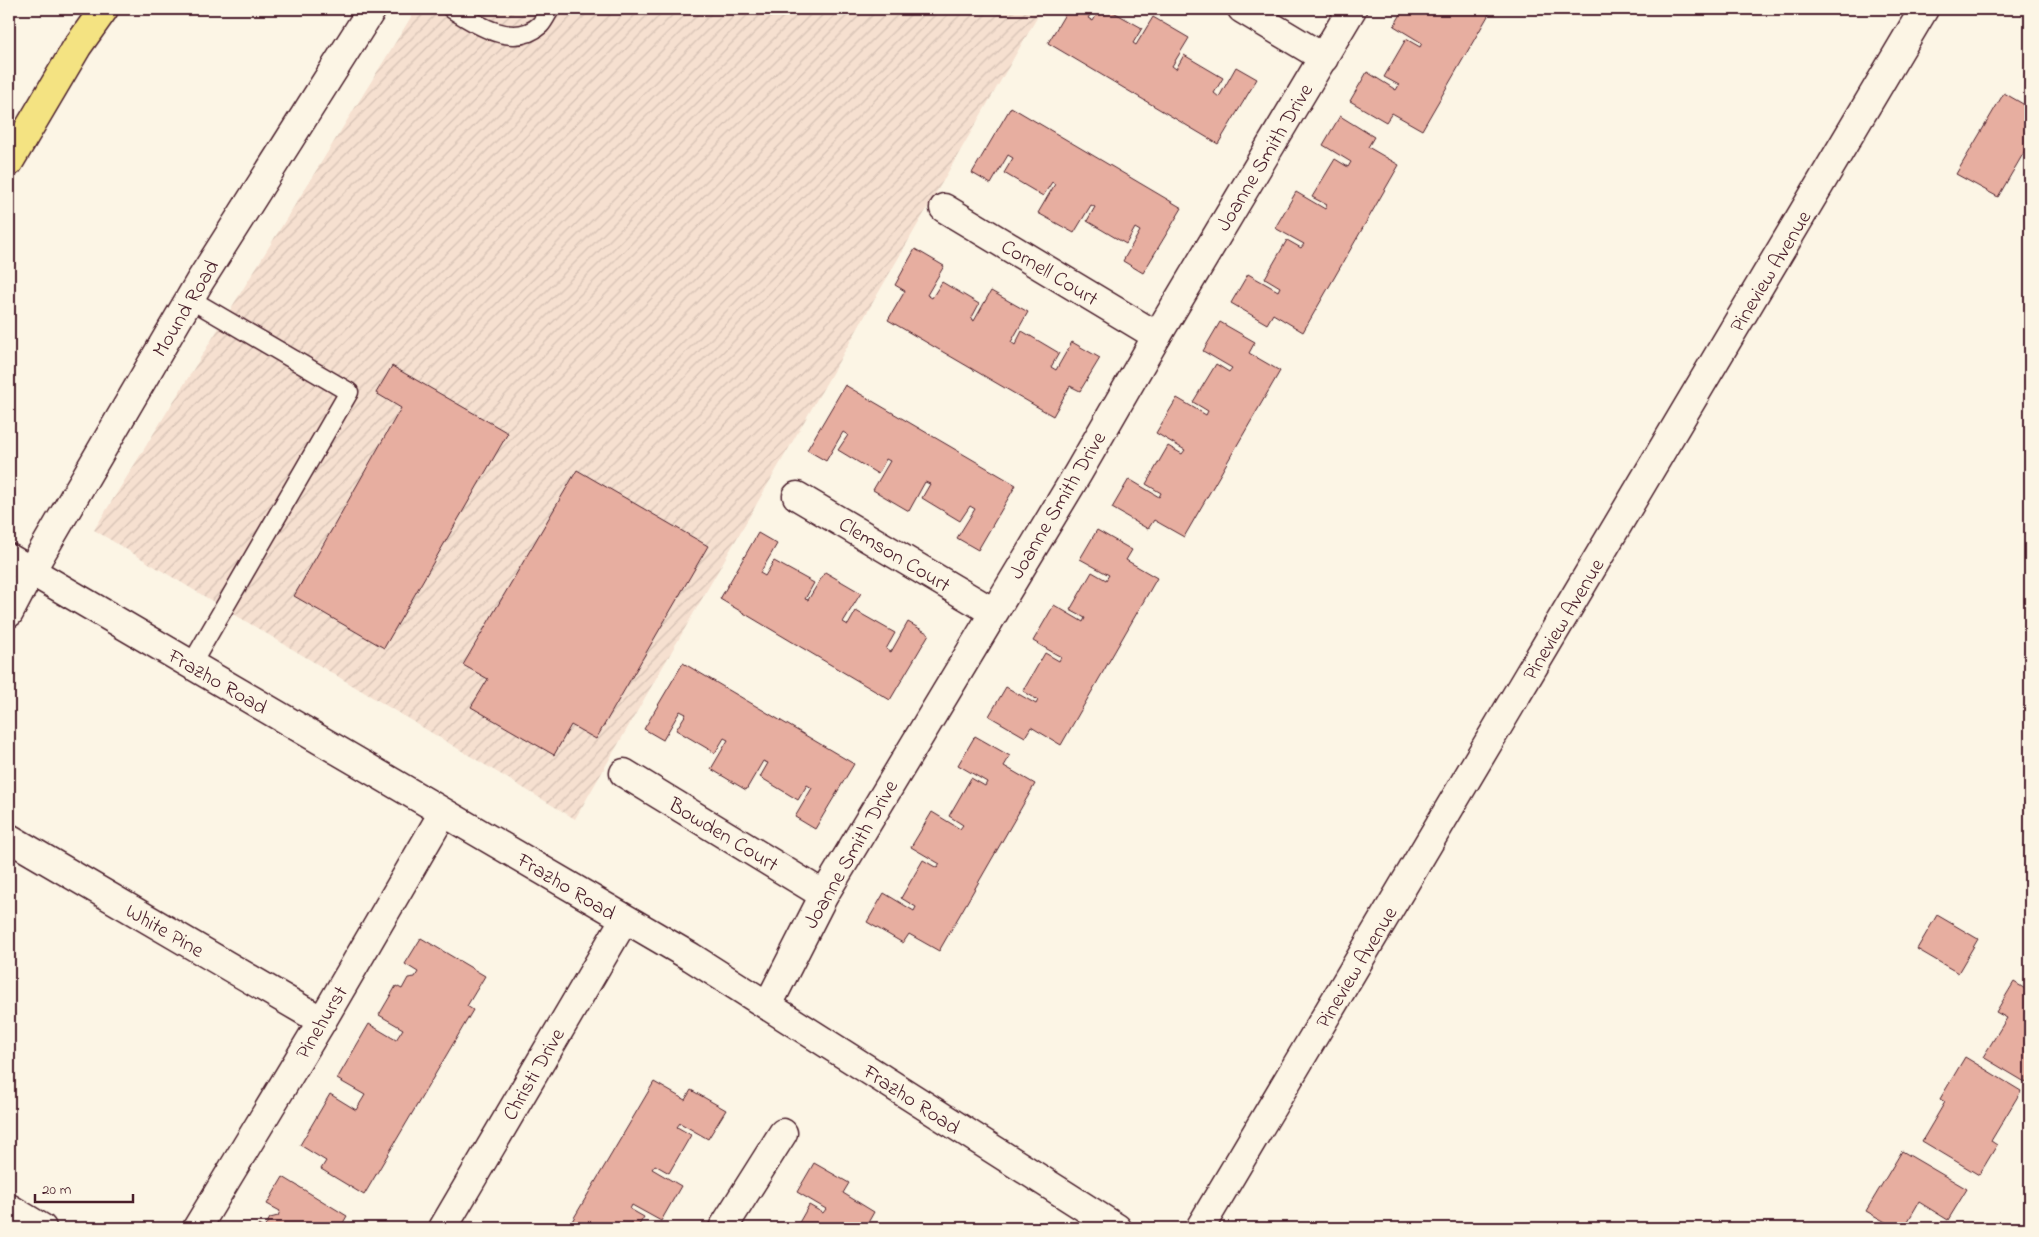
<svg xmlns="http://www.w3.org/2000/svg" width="2039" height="1237" font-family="'Indie Flower',sans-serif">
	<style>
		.industrial { fill: url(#industrial-furrows) }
		.building { fill: #e7aea0; stroke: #4a1f2b }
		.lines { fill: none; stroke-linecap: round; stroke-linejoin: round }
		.lane-casing { stroke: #4a1f2b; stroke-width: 21 }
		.street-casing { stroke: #4a1f2b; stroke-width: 31 }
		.secondary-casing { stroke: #4a1f2b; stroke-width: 31 }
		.highway-casing { stroke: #4a1f2b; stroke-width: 31 }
		.path { stroke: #4a1f2b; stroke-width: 3; stroke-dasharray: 4 4; stroke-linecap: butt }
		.lane { stroke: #fcf5e5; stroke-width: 18 }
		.street { stroke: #fcf5e5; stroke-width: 28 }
		.secondary { stroke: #fcf5e5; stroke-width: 28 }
		.highway { stroke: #f4e382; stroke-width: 28 }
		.labels { text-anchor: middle; stroke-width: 5; stroke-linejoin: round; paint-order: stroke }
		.street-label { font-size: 21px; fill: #4a1f2b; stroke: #fcf5e5 }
	</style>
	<defs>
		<pattern id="industrial-furrows" width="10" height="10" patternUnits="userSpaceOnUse" patternTransform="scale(1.25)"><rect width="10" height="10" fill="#f6e0d0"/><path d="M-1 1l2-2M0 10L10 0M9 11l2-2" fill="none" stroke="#d4c0b3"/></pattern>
	</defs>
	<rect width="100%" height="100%" fill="#fcf5e5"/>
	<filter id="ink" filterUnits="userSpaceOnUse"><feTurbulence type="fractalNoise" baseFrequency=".02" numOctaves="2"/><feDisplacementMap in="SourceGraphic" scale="10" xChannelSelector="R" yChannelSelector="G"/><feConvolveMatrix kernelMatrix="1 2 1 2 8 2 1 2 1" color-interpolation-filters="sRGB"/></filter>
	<g filter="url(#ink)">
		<path class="industrial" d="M416 9H1042L575 819 94 530Z"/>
		<g class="building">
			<path d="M1068 9H1094L1088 18 1093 21 1100 9H1108L1142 28 1133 43 1136 45 1153 17 1189 38 1172 66 1176 69 1184 55 1223 78 1214 93 1219 97 1236 67 1257 79 1218 144 1048 43Z"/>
			<path d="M1404 9H1492L1422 130 1392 113 1386 122 1350 101 1367 72 1396 90 1399 85 1384 77 1406 39 1420 47 1422 43 1394 26Z"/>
			<path d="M2004 93 2030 108V142L1998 197 1956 174Z"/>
			<path d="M1011 107 1182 208 1143 273 1123 261 1140 231 1135 228 1126 244 1087 221 1095 207 1091 205 1074 233 1038 213 1055 184 1052 182 1043 196 1004 173 1013 158 1008 155 991 184 972 173Z"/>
			<path d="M1340 116 1374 137 1368 147 1399 165 1303 332 1273 314 1267 324 1231 303 1248 274 1278 291 1280 287 1265 278 1287 240 1301 248 1304 244 1275 228 1296 192 1325 209 1327 205 1312 197 1335 159 1348 167 1351 162 1323 145Z"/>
			<path d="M915 249 944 266 927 295 932 298 942 282 979 304 971 319 974 321 991 291 1028 312 1011 342 1015 345 1022 331 1059 353 1051 367 1056 370 1072 342 1100 358 1080 391 1070 386 1053 416 888 320 905 291 895 285Z"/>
			<path d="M1220 322 1255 342 1249 353 1280 371 1184 537 1154 520 1148 529 1112 508 1129 479 1159 497 1161 493 1146 484 1168 446 1182 454 1185 450 1156 433 1177 398 1206 415 1208 411 1193 402 1216 364 1229 372 1232 368 1203 351Z"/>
			<path d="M392 366 508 433 384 648 294 596 401 408 376 393Z"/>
			<path d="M845 385 1016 485 978 550 957 538 975 509 970 506 960 521 922 498 930 484 925 482 909 511 873 490 890 461 886 459 878 474 838 450 848 435 843 432 826 461 807 450Z"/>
			<path d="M577 470 708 546 596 739 571 725 554 755 471 707 488 679 463 665Z"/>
			<path d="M1097 530 1132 550 1126 560 1157 578 1061 745 1031 727 1025 737 989 716 1006 687 1036 704 1038 700 1023 691 1045 653 1059 661 1061 657 1033 641 1054 605 1083 622 1085 618 1070 610 1092 572 1106 580 1109 575 1080 559Z"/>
			<path d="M758 533 777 544 760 573 765 576 774 561 814 583 805 599 808 600 825 572 861 593 843 622 848 625 856 611 895 633 886 649 891 652 908 622 929 634 890 700 720 599Z"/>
			<path d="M683 663 854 764 815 829 795 817 812 788 807 785 798 800 760 777 768 763 763 761 746 790 711 769 728 740 724 738 715 753 676 730 686 714 680 711 663 740 644 729Z"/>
			<path d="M975 736 1010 756 1004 766 1035 784 939 951 909 934 903 943 867 922 884 893 914 911 916 907 901 898 923 860 937 868 940 864 911 847 932 812 960 829 963 825 949 816 971 778 985 786 987 782 958 765Z"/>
			<path d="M1937 915 1978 939 1958 973 1917 949Z"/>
			<path d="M421 938 485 976 467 1006 473 1010 364 1195 321 1169 326 1161 300 1145 330 1094 356 1110 365 1095 337 1079 369 1024 396 1040 403 1029 379 1015 396 986 402 989 408 978 415 977 418 972 405 964Z"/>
			<path d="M2014 982 2030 992V1085L1983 1057 2007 1018 1996 1012Z"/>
			<path d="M1965 1057 2021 1091 1991 1141 1997 1145 1979 1175 1922 1141 1945 1102 1940 1099Z"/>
			<path d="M654 1082 685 1100 691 1090 726 1110 708 1139 680 1123 677 1127 691 1135 669 1173 655 1165 652 1169 681 1186 661 1221 632 1205 630 1209 644 1217 637 1228H568Z"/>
			<path d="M1902 1151 1967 1189 1948 1220 1919 1202 1904 1228H1896L1866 1211Z"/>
			<path d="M814 1163 849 1183 843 1193 874 1212 865 1228H796L809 1205 823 1213 826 1209 797 1192Z"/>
			<path d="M283 1177 347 1216 340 1228H257L258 1225 264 1228 270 1218 278 1216 280 1211 267 1204Z"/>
		</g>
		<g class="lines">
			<defs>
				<g id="lane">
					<path d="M452 9C475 24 514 49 540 25 544 21 547 14 550 9"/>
					<path d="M190 299 349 392 191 665"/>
				</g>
				<g id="street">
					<path d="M1242 9 1324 58"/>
					<path d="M944 208 1157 336"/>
					<path d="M797 496 993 612"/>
					<path d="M9 558 691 957 1117 1228"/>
					<path d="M624 773 824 895"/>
					<path d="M9 838 322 1021"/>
					<path d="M768 1005 824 895 1078 473 1157 336 1352 9"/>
					<path d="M9 1208 42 1228"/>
					<path d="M197 1228 322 1021 443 813"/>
					<path d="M443 1228 624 920"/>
					<path d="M723 1228 783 1133"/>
					<path d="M1200 1228 1924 9"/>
				</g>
				<path id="secondary" d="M9 613 31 571 200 281 372 9"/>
				<path id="highway" d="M9 162 77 47 104 9"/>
			</defs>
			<use href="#lane" class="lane-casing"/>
			<use href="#street" class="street-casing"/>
			<use href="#secondary" class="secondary-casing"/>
			<use href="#highway" class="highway-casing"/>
			<path class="path" d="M2023 1228 2030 1216"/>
			<use href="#lane" class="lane"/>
			<use href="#street" class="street"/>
			<use href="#secondary" class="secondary"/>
			<use href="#highway" class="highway"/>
		</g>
	</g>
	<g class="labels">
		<g class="street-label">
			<text transform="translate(1264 157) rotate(-59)" y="7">Joanne Smith Drive</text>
			<text transform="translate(1770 271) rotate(-59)" y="7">Pineview Avenue</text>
			<text transform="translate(1050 272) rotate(31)" y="7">Cornell Court</text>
			<text transform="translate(185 308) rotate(-59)" y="7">Mound Road</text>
			<text transform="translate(1057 505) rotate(-59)" y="7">Joanne Smith Drive</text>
			<text transform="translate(895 554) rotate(31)" y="7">Clemson Court</text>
			<text transform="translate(1563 619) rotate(-59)" y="7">Pineview Avenue</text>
			<text transform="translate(218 681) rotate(30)" y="7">Frazho Road</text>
			<text transform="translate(724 834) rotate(31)" y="7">Bowden Court</text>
			<text transform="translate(850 854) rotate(-60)" y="7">Joanne Smith Drive</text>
			<text transform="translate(567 886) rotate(31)" y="7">Frazho Road</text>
			<text transform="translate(165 930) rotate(30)" y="7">White Pine</text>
			<text transform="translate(1356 967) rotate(-59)" y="7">Pineview Avenue</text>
			<text transform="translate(321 1022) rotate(-59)" y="7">Pinehurst</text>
			<text transform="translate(533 1074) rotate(-60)" y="7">Christi Drive</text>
			<text transform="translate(912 1099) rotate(33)" y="7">Frazho Road</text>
		</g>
	</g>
	<rect width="2039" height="1237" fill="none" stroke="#fcf5e5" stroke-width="30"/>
	<rect x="15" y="15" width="2009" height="1207" fill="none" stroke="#4a1f2b" stroke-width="2" filter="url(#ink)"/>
	<path d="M35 1194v8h98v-8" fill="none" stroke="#4a1f2b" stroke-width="2.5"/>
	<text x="42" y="1194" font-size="15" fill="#4a1f2b" stroke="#fcf5e5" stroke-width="4" paint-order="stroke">20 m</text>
</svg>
